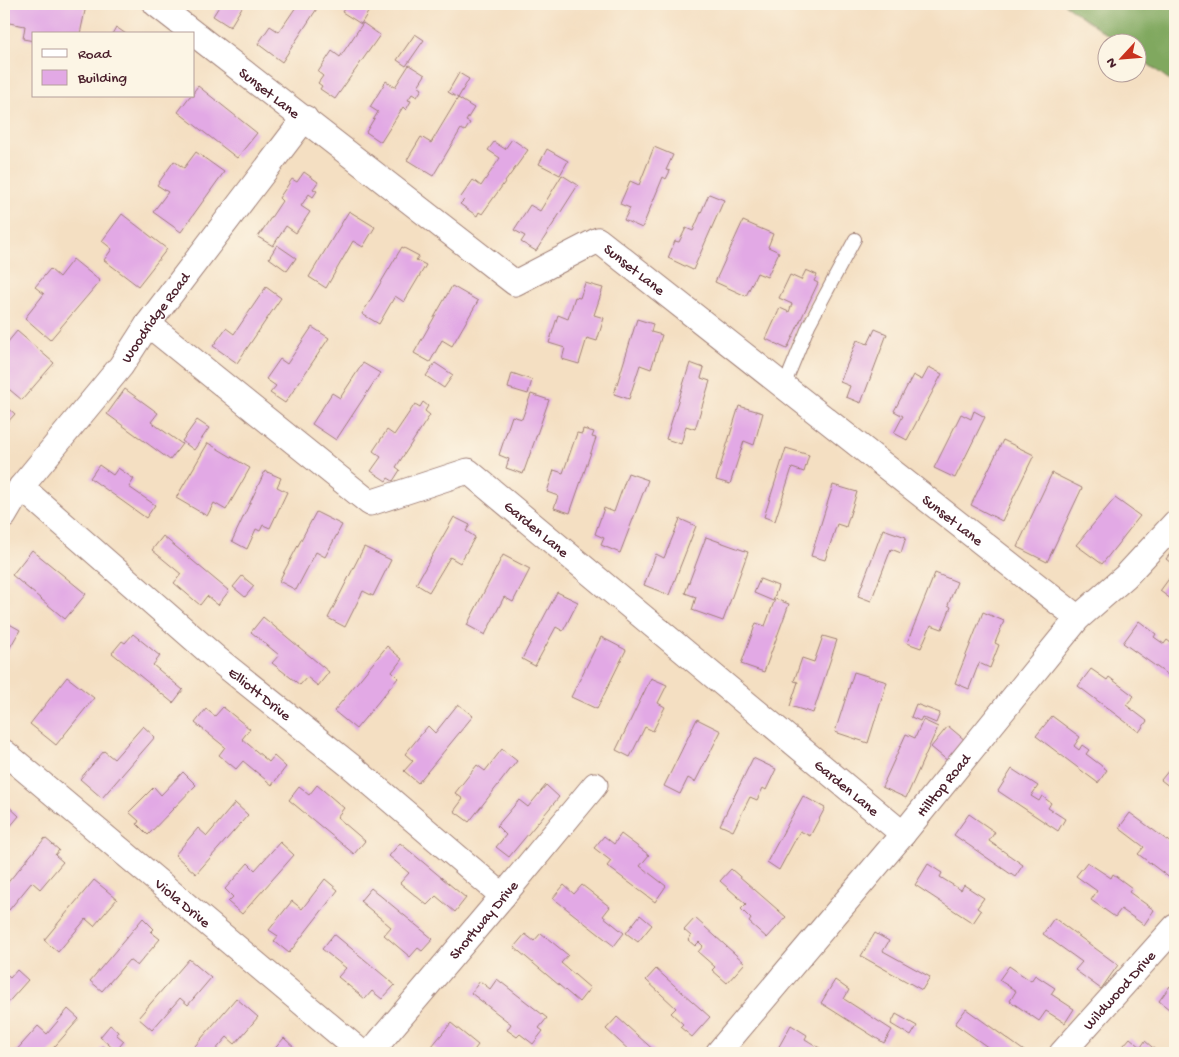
<svg xmlns="http://www.w3.org/2000/svg" width="1179" height="1057" font-family="'Gochi Hand',sans-serif">
	<style>
		.forest { fill: #80a85e; stroke: #656444 }
		.building { fill: #e2a9e5 }
		.lines { fill: none; stroke-linecap: round; stroke-linejoin: round }
		.lane-casing { stroke: #9f7f76; stroke-width: 14 }
		.street-casing { stroke: #9f7f76; stroke-width: 27 }
		.lane { stroke: #fff; stroke-width: 12 }
		.street { stroke: #fff; stroke-width: 25 }
		.labels { text-anchor: middle; stroke-width: 5; stroke-linejoin: round; paint-order: stroke }
		.street-label { font-size: 15px; fill: #4a1f2b; stroke: #fcf5e5 }
	</style>
	<rect width="100%" height="100%" fill="#fcf5e5"/>
	<filter id="ink" filterUnits="userSpaceOnUse"><feTurbulence type="fractalNoise" baseFrequency=".02" numOctaves="2"/><feDisplacementMap in="SourceGraphic" scale="10" xChannelSelector="R" yChannelSelector="G"/><feConvolveMatrix kernelMatrix="1 2 1 2 8 2 1 2 1" color-interpolation-filters="sRGB"/></filter>
	<filter id="wash" filterUnits="userSpaceOnUse"><feTurbulence type="fractalNoise" baseFrequency=".0096" numOctaves="4" result="noise"/><feDisplacementMap in="SourceGraphic" scale="20" xChannelSelector="R" yChannelSelector="G"/><feGaussianBlur stdDeviation="1.12" result="paint"/><feColorMatrix in="noise" values="0 0 0 0 0 0 0 0 0 0 0 0 0 0 0 0 0 1.4 0 .05"/><feComposite in="paint" operator="in"/></filter>
	<g filter="url(#wash)">
		<rect width="100%" height="100%" fill="#f4dfc2"/>
		<path class="forest" d="M1064 4H1175V84L1137 56 1136 42H1118Z"/>
		<g id="blocks">
			<g class="building">
				<path d="M5 4H76L86 6 80 34H34V41L23 39 25 26 4 22Z"/>
				<path d="M217 4H244L230 27 213 16 220 5Z"/>
				<path d="M298 4H320L282 62 258 44 270 26 279 32Z"/>
				<path d="M347 4H361L370 9 361 24 342 12Z"/>
				<path d="M363 23 380 35 335 99 320 89 322 86 318 83 323 76 318 72 332 51 340 57Z"/>
				<path d="M116 27 126 34H112Z"/>
				<path d="M415 34 424 40 406 66 397 60Z"/>
				<path d="M409 65 425 75 418 86 422 89 417 97 412 94 408 100 411 101 406 110 403 107 381 142 366 132 378 112 370 107 386 81 395 87Z"/>
				<path d="M459 73 469 79 458 98 448 92Z"/>
				<path d="M198 86 257 133 237 158 178 112 190 96H194V91Z"/>
				<path d="M458 98 474 108 466 121 470 123 465 131 461 129 433 176 407 160 421 137 431 143Z"/>
				<path d="M512 139 528 150 482 214 479 212 477 216 460 204 464 200 461 197 473 180 481 186 500 158 488 150 494 142 505 149Z"/>
				<path d="M654 147 673 155 666 170 670 171 666 179 663 177 642 228 624 220 630 208 620 204 630 181 639 185Z"/>
				<path d="M547 149 568 161 560 175 539 164Z"/>
				<path d="M196 152 224 172 181 232 153 212 168 192 157 185 174 161 184 168Z"/>
				<path d="M304 172 318 182 313 189 317 191 313 197 309 194 301 206 310 212 296 233 286 226 273 246 258 237 282 201 279 198 292 179 297 182Z"/>
				<path d="M562 175 578 185 536 251 521 242 525 236 514 230 530 205 540 211Z"/>
				<path d="M709 194 724 200 693 270 668 258 675 241 679 242 686 228 693 231Z"/>
				<path d="M349 211 375 227 363 247 353 241 326 288 309 277Z"/>
				<path d="M122 214 167 249 138 286 104 260 112 249 102 241Z"/>
				<path d="M743 221 773 234 768 247 779 252 767 277 757 273 746 296 715 282Z"/>
				<path d="M277 245 296 258 287 271 269 258Z"/>
				<path d="M402 247 419 256 416 260 426 265 404 302 395 296 379 324 362 314Z"/>
				<path d="M73 259 100 281 50 340 25 318 44 294 35 287 50 269 59 277Z"/>
				<path d="M806 270 817 275 814 281 818 283 787 349 766 339 780 308 789 312 792 304 779 298 790 275 801 280Z"/>
				<path d="M585 283 603 288 594 315 604 318 597 341 587 338 579 364 562 359 565 348 549 343 558 315 568 319 575 297 580 298Z"/>
				<path d="M452 286 478 301 452 346 442 340 430 362 414 353Z"/>
				<path d="M266 287 281 298 237 363 213 346 226 328 234 334Z"/>
				<path d="M637 319 653 324 651 332 662 335 651 369 640 365 629 399 614 394Z"/>
				<path d="M312 327 329 338 285 403 270 393 276 386 266 379 280 359 287 364Z"/>
				<path d="M875 329 887 334 861 403 846 397 850 386 840 382 857 340 868 344Z"/>
				<path d="M17 331 54 363 22 400 4 385V340L7 343Z"/>
				<path d="M363 363 380 373 336 440 312 424 332 393 340 398Z"/>
				<path d="M435 363 453 375 444 388 426 376Z"/>
				<path d="M690 363 704 368 701 378 710 381 695 429 686 426 681 444 666 439Z"/>
				<path d="M929 367 942 374 907 440 894 433 903 416 894 411 913 375 922 380Z"/>
				<path d="M512 373 532 380 528 394 508 388Z"/>
				<path d="M125 389 158 413 151 422 182 444 170 460 107 414Z"/>
				<path d="M531 394 549 400 523 474 506 468 509 459 499 455 512 416 522 419Z"/>
				<path d="M423 402 428 406 425 411 430 415 396 467 400 470 393 481 388 478 386 481 371 471 381 457 373 451 387 430 394 435 415 404 420 407Z"/>
				<path d="M4 404 15 414 5 425 8 428 4 434Z"/>
				<path d="M739 406 763 413 754 445 744 441 730 484 716 480Z"/>
				<path d="M974 411 985 417 955 478 934 468 961 414 971 419Z"/>
				<path d="M197 420 209 428 194 450 182 441Z"/>
				<path d="M583 429 594 432 592 437 596 438 570 513 554 508 558 496 547 492 554 470 563 473 577 433 582 434Z"/>
				<path d="M1003 440 1034 455 1002 521 971 505Z"/>
				<path d="M208 443 250 468 226 510 214 503 207 516 176 498Z"/>
				<path d="M786 448 809 455 804 472 792 468 775 521 764 517Z"/>
				<path d="M99 465 113 475 118 468 134 479 129 487 155 505 146 518 90 478Z"/>
				<path d="M265 471 281 478 277 487 287 492 270 528 263 525 260 531 256 529 247 549 232 541Z"/>
				<path d="M628 473 648 480 620 553 601 545 604 538 595 534 604 508 614 512Z"/>
				<path d="M1052 473 1082 488 1047 562 1017 547Z"/>
				<path d="M833 485 857 492 846 527 837 524 825 560 811 556Z"/>
				<path d="M1115 498 1140 516 1102 564 1076 545Z"/>
				<path d="M316 512 342 525 325 557 316 552 296 590 279 581Z"/>
				<path d="M454 517 470 525 466 531 475 537 460 563 450 557 429 592 416 584Z"/>
				<path d="M680 519 696 526 669 595 644 585 656 554 664 558Z"/>
				<path d="M883 529 906 537 901 553 891 549 871 601 858 596Z"/>
				<path d="M163 536 229 591 218 605 207 596 200 605 174 583 181 574 152 550Z"/>
				<path d="M706 537 748 552 723 621 692 610 696 597 685 593Z"/>
				<path d="M364 547 391 560 373 596 363 591 345 627 328 618Z"/>
				<path d="M1175 547V566L1166 559Z"/>
				<path d="M32 550 86 594 65 619 12 575Z"/>
				<path d="M503 555 530 569 513 602 504 597 485 635 467 625Z"/>
				<path d="M935 573 957 582 948 605 951 607 942 629 931 625 921 648 907 643Z"/>
				<path d="M242 576 254 586 245 597 233 587Z"/>
				<path d="M1171 576 1175 578V602L1160 591Z"/>
				<path d="M760 579 778 586 773 601 754 593Z"/>
				<path d="M557 592 578 602 563 631 556 627 535 666 522 659Z"/>
				<path d="M775 599 789 604 764 672 741 664 756 623 765 626Z"/>
				<path d="M983 612 1004 621 995 643 999 645 990 668 979 663 969 689 955 683Z"/>
				<path d="M263 617 329 672 318 686 307 677 300 685 272 663 279 655 251 632Z"/>
				<path d="M4 621 20 630 4 658Z"/>
				<path d="M1139 621 1156 634 1154 637 1164 644 1167 640 1175 646V680L1123 643Z"/>
				<path d="M133 634 160 656 153 665 183 690 173 703 112 653 122 641 125 643Z"/>
				<path d="M823 636 837 640 813 713 790 706 798 682 794 681 802 658 814 662Z"/>
				<path d="M601 637 626 650 597 709 571 697Z"/>
				<path d="M387 646 402 659 392 672 398 678 356 729 334 711Z"/>
				<path d="M1091 669 1107 680 1109 677 1134 696 1126 705 1147 721 1139 732 1078 686Z"/>
				<path d="M854 672 887 682 868 743 835 732Z"/>
				<path d="M67 677 94 698 56 745 30 724Z"/>
				<path d="M651 678 667 685 658 703 665 707 653 731 645 727 630 757 616 750Z"/>
				<path d="M458 704 473 716 418 783 404 771 413 761 405 754 428 726 435 733Z"/>
				<path d="M916 704 940 713 936 723 922 717 920 721 911 717Z"/>
				<path d="M223 707 250 729 242 739 269 762 274 756 286 767 272 785 243 761 236 769 219 755 225 747 195 723 206 709 215 716Z"/>
				<path d="M1052 716 1080 737 1074 746 1079 750 1082 745 1089 750 1086 754 1107 770 1098 783 1036 736Z"/>
				<path d="M697 719 721 731 695 782 688 778 680 794 664 786Z"/>
				<path d="M923 720 938 727 906 798 882 787 906 734 915 738Z"/>
				<path d="M143 726 155 737 102 798 80 779 104 751 114 759Z"/>
				<path d="M948 726 966 741 949 762 931 747Z"/>
				<path d="M502 749 517 761 469 822 454 811 463 799 455 793 477 765 485 771Z"/>
				<path d="M753 758 776 769 766 790 763 788 757 800 750 797 733 831 720 825Z"/>
				<path d="M1173 765 1175 767V791L1161 780Z"/>
				<path d="M1012 769 1038 786 1031 796 1039 801 1042 796 1051 803 1048 808 1065 819 1058 831 998 791Z"/>
				<path d="M183 772 196 785 148 835 137 824 139 821 129 812 154 787 161 795Z"/>
				<path d="M317 785 344 808 337 817 365 841 354 854 289 800 299 787 309 795Z"/>
				<path d="M546 785 559 797 509 857 496 847 506 835 497 826 519 800 528 807Z"/>
				<path d="M803 796 825 808 810 836 800 831 779 870 767 862Z"/>
				<path d="M4 802 19 816 4 834Z"/>
				<path d="M235 803 248 815 196 874 175 855 198 828 207 836Z"/>
				<path d="M1130 813 1175 846V882L1138 854 1144 847 1119 828Z"/>
				<path d="M969 814 995 832 989 841 1023 865 1015 877 954 835Z"/>
				<path d="M621 834 649 855 640 866 666 886 655 902 607 866 611 861 594 848 604 836 614 844Z"/>
				<path d="M45 838 59 850 55 855 63 862 40 889 32 882 9 910 4 905V887Z"/>
				<path d="M280 842 294 855 242 914 228 902 233 897 225 889 248 863 255 870Z"/>
				<path d="M400 843 466 898 455 912 436 896 427 905 400 883 409 873 389 856Z"/>
				<path d="M1087 862 1111 878 1113 874 1132 888 1129 892 1154 910 1144 925 1121 909 1115 917 1091 900 1097 891 1076 876Z"/>
				<path d="M928 864 942 873 940 877 961 890 964 885 984 898 977 908 981 911 973 923 915 885Z"/>
				<path d="M731 869 786 917 767 938 749 922 751 919 741 909 746 904 720 881Z"/>
				<path d="M325 879 338 890 289 953 274 941 278 936 269 930 292 901 302 909Z"/>
				<path d="M94 880 117 899 94 926 86 919 58 952 44 940Z"/>
				<path d="M564 885 574 894 582 885 610 907 603 916 624 933 614 946 553 898Z"/>
				<path d="M371 888 433 939 422 951 418 948 410 957 384 935 391 927 360 901Z"/>
				<path d="M640 915 652 925 638 942 626 933Z"/>
				<path d="M143 918 154 929 151 932 160 939 137 966 129 960 102 991 90 981Z"/>
				<path d="M695 918 745 963 727 983 712 970 715 967 698 952 703 946 699 942 695 946 688 940 691 936 684 930Z"/>
				<path d="M1054 918 1118 965 1101 989 1075 970 1082 962 1043 934Z"/>
				<path d="M541 933 568 955 561 963 590 988 579 1002 514 947 525 934 534 941Z"/>
				<path d="M875 933 889 941 883 951 930 977 922 990 861 956Z"/>
				<path d="M334 934 395 985 382 999 372 991 365 999 338 977 346 968 322 949Z"/>
				<path d="M189 959 211 978 188 1005 180 998 152 1030 138 1018Z"/>
				<path d="M1009 966 1031 981 1035 975 1055 988 1051 994 1074 1009 1065 1023 1046 1011 1039 1021 1010 1001 1016 991 999 980Z"/>
				<path d="M656 969 710 1017 692 1037 680 1027 683 1024 671 1013 676 1008 646 980Z"/>
				<path d="M17 970 28 980 4 1007V973L10 978Z"/>
				<path d="M497 979 547 1018 539 1028 543 1031 533 1044 520 1034 517 1037 507 1030 511 1024 471 993 480 981 490 989Z"/>
				<path d="M835 980 849 990 844 999 892 1030 884 1043 821 1003Z"/>
				<path d="M1170 986 1175 990V1014L1159 1001Z"/>
				<path d="M236 998 258 1017 235 1044 227 1037 213 1053H189Z"/>
				<path d="M68 1009 79 1019 49 1053H14L38 1026 47 1034Z"/>
				<path d="M966 1009 1027 1053H985L989 1048 955 1024Z"/>
				<path d="M896 1014 917 1026 911 1036 891 1024Z"/>
				<path d="M617 1017 657 1053H632L606 1029Z"/>
				<path d="M451 1023 478 1045 472 1053H441L432 1046Z"/>
				<path d="M110 1025 118 1032 117 1035 124 1041 116 1051 100 1037Z"/>
				<path d="M791 1025 807 1035 805 1039 826 1052 825 1053H782L777 1050Z"/>
				<path d="M284 1038 298 1051 296 1053H271Z"/>
				<path d="M1130 1038 1141 1047 1145 1041 1159 1053H1117Z"/>
				<path d="M103 1046 111 1053H97Z"/>
			</g>
		</g>
	</g>
	<g filter="url(#ink)">
		<use href="#blocks" fill-opacity="0" stroke="#9f7f76" stroke-width="1"/>
		<g class="lines">
			<defs>
				<path id="lane" d="M784 386 809 325 855 239"/>
				<g id="street">
					<path id="s1" d="M156 4 515 283 598 240 1078 618"/>
					<path id="s2" d="M148 324 370 503 468 471 903 834"/>
					<path id="s3" d="M21 487 216 658 352 767 503 896"/>
					<path id="s4" d="M4 516 21 487 121 366 148 324 305 118"/>
					<path id="s5" d="M4 752 362 1053"/>
					<path id="s6" d="M370 1053 503 896 595 785"/>
					<path id="s7" d="M718 1053 903 834 1078 618 1126 576 1175 523"/>
					<path id="s8" d="M1062 1053 1175 927"/>
				</g>
			</defs>
			<use href="#lane" class="lane-casing"/>
			<use href="#street" class="street-casing"/>
			<use href="#lane" class="lane"/>
			<use href="#street" class="street"/>
		</g>
	</g>
	<g class="labels">
		<g class="street-label">
			<text dy="5" stroke="none"><textPath href="#s1" startOffset="144">Sunset Lane</textPath></text>
			<text dy="5" stroke="none"><textPath href="#s1" startOffset="595">Sunset Lane</textPath></text>
			<text dy="5" stroke="none"><textPath href="#s4" startOffset="250">Woodridge Road</textPath></text>
			<text dy="5" stroke="none"><textPath href="#s1" startOffset="1000">Sunset Lane</textPath></text>
			<text dy="5" stroke="none"><textPath href="#s2" startOffset="478">Garden Lane</textPath></text>
			<text dy="5" stroke="none"><textPath href="#s3" startOffset="316">Elliott Drive</textPath></text>
			<text dy="5" stroke="none"><textPath href="#s7" startOffset="350">Hilltop Road</textPath></text>
			<text dy="5" stroke="none"><textPath href="#s2" startOffset="882">Garden Lane</textPath></text>
			<text dy="5" stroke="none"><textPath href="#s5" startOffset="234">Viola Drive</textPath></text>
			<text dy="5" stroke="none"><textPath href="#s6" startOffset="175">Shortway Drive</textPath></text>
			<text dy="5" stroke="none"><textPath href="#s8" startOffset="85">Wildwood Drive</textPath></text>
		</g>
	</g>
	<rect width="1179" height="1057" fill="none" stroke="#fcf5e5" stroke-width="20"/>
	<rect x="32" y="32" width="162" height="65" fill="#fcf5e5" stroke="#b59f9b"/>
	<rect x="42" y="49" width="25" height="8" fill="#ffffff" stroke="#b59f9b"/>
	<text x="78" y="58" font-size="15" fill="#4a1f2b">Road</text>
	<rect x="42" y="70" width="25" height="15" fill="#e2a9e5" stroke="#b59f9b"/>
	<text x="78" y="82" font-size="15" fill="#4a1f2b">Building</text>
	<g transform="translate(1122 58) rotate(244)"><circle r="24" fill="#fcf5e5" stroke="#b59f9b"/>
	<path d="M0-4L9 19L0 12L-9 19Z" fill="#c8321e"/>
	<text y="-8" font-size="14" font-weight="bold" text-anchor="middle" fill="#4a1f2b">N</text>
	</g>
</svg>
